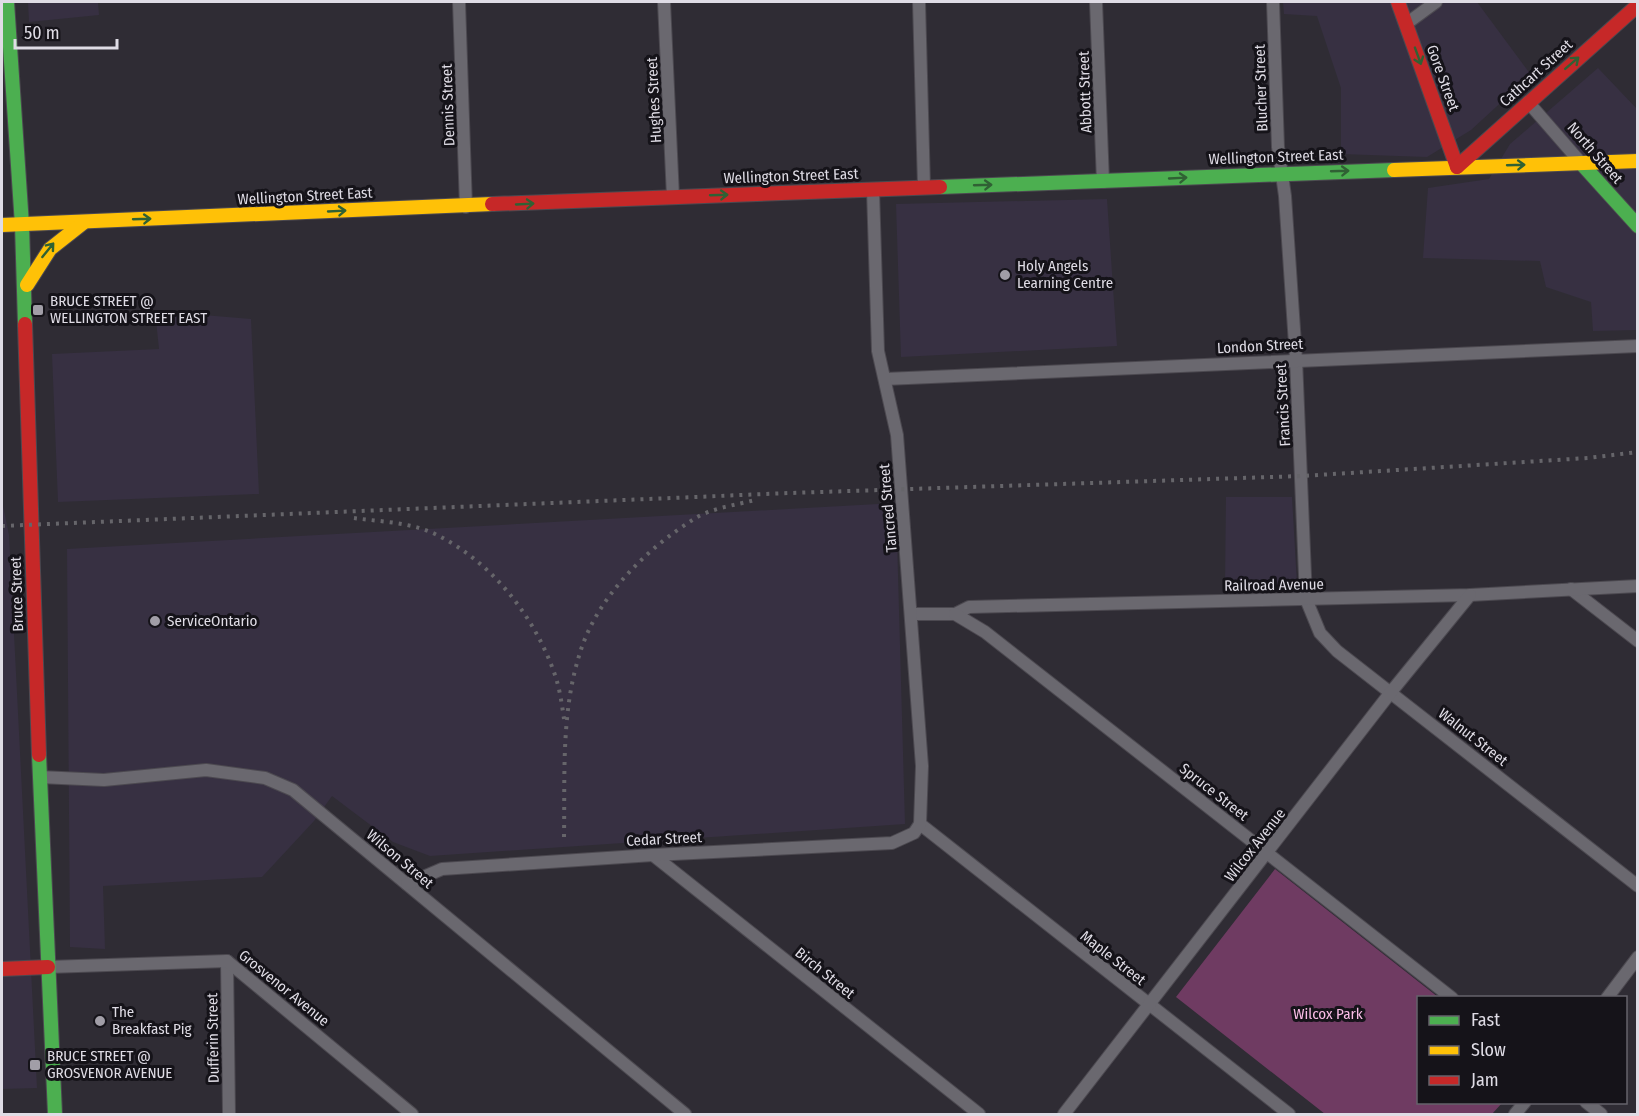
<svg xmlns="http://www.w3.org/2000/svg" width="1639" height="1116" font-family="'Fira Sans Condensed',sans-serif">
	<style>
		.built { fill: #373042 }
		.green { fill: #6f3b62 }
		.lines { fill: none; stroke-linecap: round; stroke-linejoin: round }
		.street-casing { stroke: #4c4950; stroke-width: 14 }
		.fast-casing { stroke: #4c4950; stroke-width: 16 }
		.slow-casing { stroke: #4c4950; stroke-width: 16 }
		.jam-casing { stroke: #4c4950; stroke-width: 16 }
		.street { stroke: #6a686f; stroke-width: 12 }
		.fast { stroke: #4caf50; stroke-width: 14 }
		.slow { stroke: #ffc107; stroke-width: 14 }
		.jam { stroke: #c62828; stroke-width: 14 }
		.rail { stroke: #66656a; stroke-width: 4; stroke-dasharray: 3 6; stroke-linecap: butt }
		.oneway { stroke: #306134 }
		.poi-dot { fill: #a19ea7; stroke: #151319; stroke-width: 2 }
		.labels { text-anchor: middle; stroke-width: 6; stroke-linejoin: round; paint-order: stroke }
		.street-label { font-size: 15px; fill: #dfdce5; stroke: #151319 }
		.poi-label { font-size: 15px; fill: #dfdce5; stroke: #151319; text-anchor: start }
		.park-label { font-size: 15px; fill: #fbbde7; stroke: #151319 }
	</style>
	<rect width="100%" height="100%" fill="#2f2c34"/>
	<g class="built">
		<path d="M28 2H98L99 15 29 22Z"/>
		<path d="M1283 2H1477L1531 75 1471 130 1427 157 1341 154V88L1317 16 1284 14Z"/>
		<path d="M1598 68 1637 109V330L1593 331 1591 302 1546 287 1540 261 1423 258 1428 188 1489 179 1510 144Z"/>
		<path d="M1107 199 1117 346 901 357 896 204Z"/>
		<path d="M155 311 251 319 259 494 58 502 52 354 159 349Z"/>
		<path d="M1226 497H1292L1297 584 1225 587Z"/>
		<path d="M2 501 9 535 37 1088 2 1089Z"/>
		<path d="M896 503 905 824 430 856 393 842 332 796 314 821 262 877 103 886 105 949 70 947 67 549Z"/>
	</g>
	<path class="green" d="M1275 869 1438 997 1418 998V1102L1502 1103 1492 1114H1325L1176 997Z"/>
	<g class="lines">
		<defs>
			<g id="street">
				<path d="M459 2 466 207"/>
				<path d="M664 2 673 197"/>
				<path d="M919 2 924 187"/>
				<path d="M1096 2 1103 182"/>
				<path d="M1273 2 1278 147 1285 196 1296 359 1306 599 1320 633 1337 651 1638 886"/>
				<path d="M1406 24 1436 2"/>
				<path d="M1528 102 1581 163"/>
				<path d="M885 379 1638 346"/>
				<path d="M1571 589 1638 641"/>
				<path d="M913 614H955L969 607 1470 595 1638 586"/>
				<path d="M955 614 985 632 1452 998"/>
				<path d="M40 777 104 780 206 770 265 778 293 790 685 1114"/>
				<path d="M920 824 1289 1114"/>
				<path d="M653 855 979 1114"/>
				<path d="M407 884 442 869 653 855 892 843 914 833 920 824 922 766 897 435 878 351 873 190"/>
				<path d="M227 961 229 1114"/>
				<path d="M48 967 227 961 412 1114"/>
				<path d="M1607 998 1638 957"/>
				<path d="M1586 1102 1601 1114"/>
				<path d="M1064 1114 1391 692 1470 595"/>
				<path d="M1515 1114 1525 1102"/>
			</g>
			<g id="fast">
				<path d="M7 2 22 225 25 324"/>
				<path d="M1581 163 1638 226"/>
				<path d="M940 187 1394 170"/>
				<path d="M39 755 55 1114"/>
			</g>
			<g id="slow">
				<path d="M1394 170 1638 161"/>
				<path d="M2 225 492 204"/>
				<path d="M27 285 50 249 83 223"/>
			</g>
			<g id="jam">
				<path d="M1398 2 1457 167"/>
				<path d="M1457 167 1638 5"/>
				<path d="M492 204 940 187"/>
				<path d="M25 324 39 755"/>
				<path d="M2 969 48 967"/>
			</g>
		</defs>
		<use href="#street" class="street-casing"/>
		<use href="#fast" class="fast-casing"/>
		<use href="#slow" class="slow-casing"/>
		<use href="#jam" class="jam-casing"/>
		<use href="#street" class="street"/>
		<use href="#fast" class="fast"/>
		<use href="#slow" class="slow"/>
		<use href="#jam" class="jam"/>
		<g class="rail">
			<path d="M354 518C382 522 413 522 439 536 494 564 537 620 556 678 560 691 562 705 564 719"/>
			<path d="M2 526 790 493 1302 476 1588 458 1638 452"/>
			<path d="M564 837C565 777 561 714 579 656 595 599 646 549 694 519 711 508 736 505 755 500"/>
		</g>
	</g>
	<defs><path id="oneway-shaft" d="M-6 0H5M1.5-3L5.5 0L1.5 3" fill="none" stroke-width="1.6" stroke-linecap="round" stroke-linejoin="round" transform="scale(1.5)"/></defs>
	<g class="oneway">
		<use href="#oneway-shaft" transform="translate(1418 56) rotate(70)"/>
		<use href="#oneway-shaft" transform="translate(1572 63) rotate(-41)"/>
		<use href="#oneway-shaft" transform="translate(1516 165) rotate(-2)"/>
		<use href="#oneway-shaft" transform="translate(1340 171) rotate(-2)"/>
		<use href="#oneway-shaft" transform="translate(1178 178) rotate(-3)"/>
		<use href="#oneway-shaft" transform="translate(983 185) rotate(-2)"/>
		<use href="#oneway-shaft" transform="translate(719 195) rotate(-2)"/>
		<use href="#oneway-shaft" transform="translate(525 204) rotate(-3)"/>
		<use href="#oneway-shaft" transform="translate(337 211) rotate(-3)"/>
		<use href="#oneway-shaft" transform="translate(142 219) rotate(-2)"/>
		<use href="#oneway-shaft" transform="translate(48 250) rotate(-51)"/>
	</g>
	<g class="poi-dot">
		<circle cx="1005" cy="275" r="6"/>
		<rect x="32" y="304" width="12" height="12" rx="3"/>
		<circle cx="155" cy="621" r="6"/>
		<circle cx="100" cy="1021" r="6"/>
		<rect x="29" y="1059" width="12" height="12" rx="3"/>
	</g>
	<g class="labels">
		<g class="street-label">
			<text transform="translate(1536 73) rotate(-42)" y="5">Cathcart Street</text>
			<text transform="translate(1443 78) rotate(70)" y="5">Gore Street</text>
			<text transform="translate(1261 88) rotate(-92)" y="5">Blucher Street</text>
			<text transform="translate(1085 92) rotate(-92)" y="5">Abbott Street</text>
			<text transform="translate(654 100) rotate(-93)" y="5">Hughes Street</text>
			<text transform="translate(448 105) rotate(-92)" y="5">Dennis Street</text>
			<text transform="translate(1595 153) rotate(49)" y="5">North Street</text>
			<text transform="translate(1276 157) rotate(-2)" y="5">Wellington Street East</text>
			<text transform="translate(791 176) rotate(-2)" y="5">Wellington Street East</text>
			<text transform="translate(305 196) rotate(-3)" y="5">Wellington Street East</text>
			<text transform="translate(1260 346) rotate(-3)" y="5">London Street</text>
			<text transform="translate(1283 405) rotate(-93)" y="5">Francis Street</text>
			<text transform="translate(888 508) rotate(-95)" y="5">Tancred Street</text>
			<text transform="translate(1274 585) rotate(-1)" y="5">Railroad Avenue</text>
			<text transform="translate(17 594) rotate(-92)" y="5">Bruce Street</text>
			<text transform="translate(1473 737) rotate(38)" y="5">Walnut Street</text>
			<text transform="translate(1214 792) rotate(38)" y="5">Spruce Street</text>
			<text transform="translate(664 839) rotate(-3)" y="5">Cedar Street</text>
			<text transform="translate(1255 845) rotate(-52)" y="5">Wilcox Avenue</text>
			<text transform="translate(400 859) rotate(40)" y="5">Wilson Street</text>
			<text transform="translate(1113 958) rotate(38)" y="5">Maple Street</text>
			<text transform="translate(825 973) rotate(39)" y="5">Birch Street</text>
			<text transform="translate(284 988) rotate(39)" y="5">Grosvenor Avenue</text>
			<text transform="translate(213 1038) rotate(-91)" y="5">Dufferin Street</text>
		</g>
		<g class="poi-label">
			<text x="1017" y="271">Holy Angels<tspan x="1017" dy="17">Learning Centre</tspan></text>
			<text x="50" y="306">BRUCE STREET @<tspan x="50" dy="17">WELLINGTON STREET EAST</tspan></text>
			<text x="167" y="626">ServiceOntario</text>
			<text x="112" y="1017">The<tspan x="112" dy="17">Breakfast Pig</tspan></text>
			<text x="47" y="1061">BRUCE STREET @<tspan x="47" dy="17">GROSVENOR AVENUE</tspan></text>
		</g>
		<g class="park-label">
			<text x="1328" y="1019">Wilcox Park</text>
		</g>
	</g>
	<rect width="1639" height="1116" fill="none" stroke="#dfdce5" stroke-width="6"/>
	<rect x="1417" y="996" width="210" height="108" fill="#151319" stroke="#66636b" stroke-width="1.5"/>
	<rect x="1429" y="1016" width="30" height="9" fill="#4caf50" stroke="#66636b" stroke-width="1.5"/>
	<text x="1471" y="1026" font-size="18" fill="#dfdce5">Fast</text>
	<rect x="1429" y="1046" width="30" height="9" fill="#ffc107" stroke="#66636b" stroke-width="1.5"/>
	<text x="1471" y="1056" font-size="18" fill="#dfdce5">Slow</text>
	<rect x="1429" y="1076" width="30" height="9" fill="#c62828" stroke="#66636b" stroke-width="1.5"/>
	<text x="1471" y="1086" font-size="18" fill="#dfdce5">Jam</text>
	<path d="M15 39v9h102v-9" fill="none" stroke="#dfdce5" stroke-width="3"/>
	<text x="24" y="39" font-size="18" fill="#dfdce5" stroke="#151319" stroke-width="4.5" paint-order="stroke">50 m</text>
</svg>
